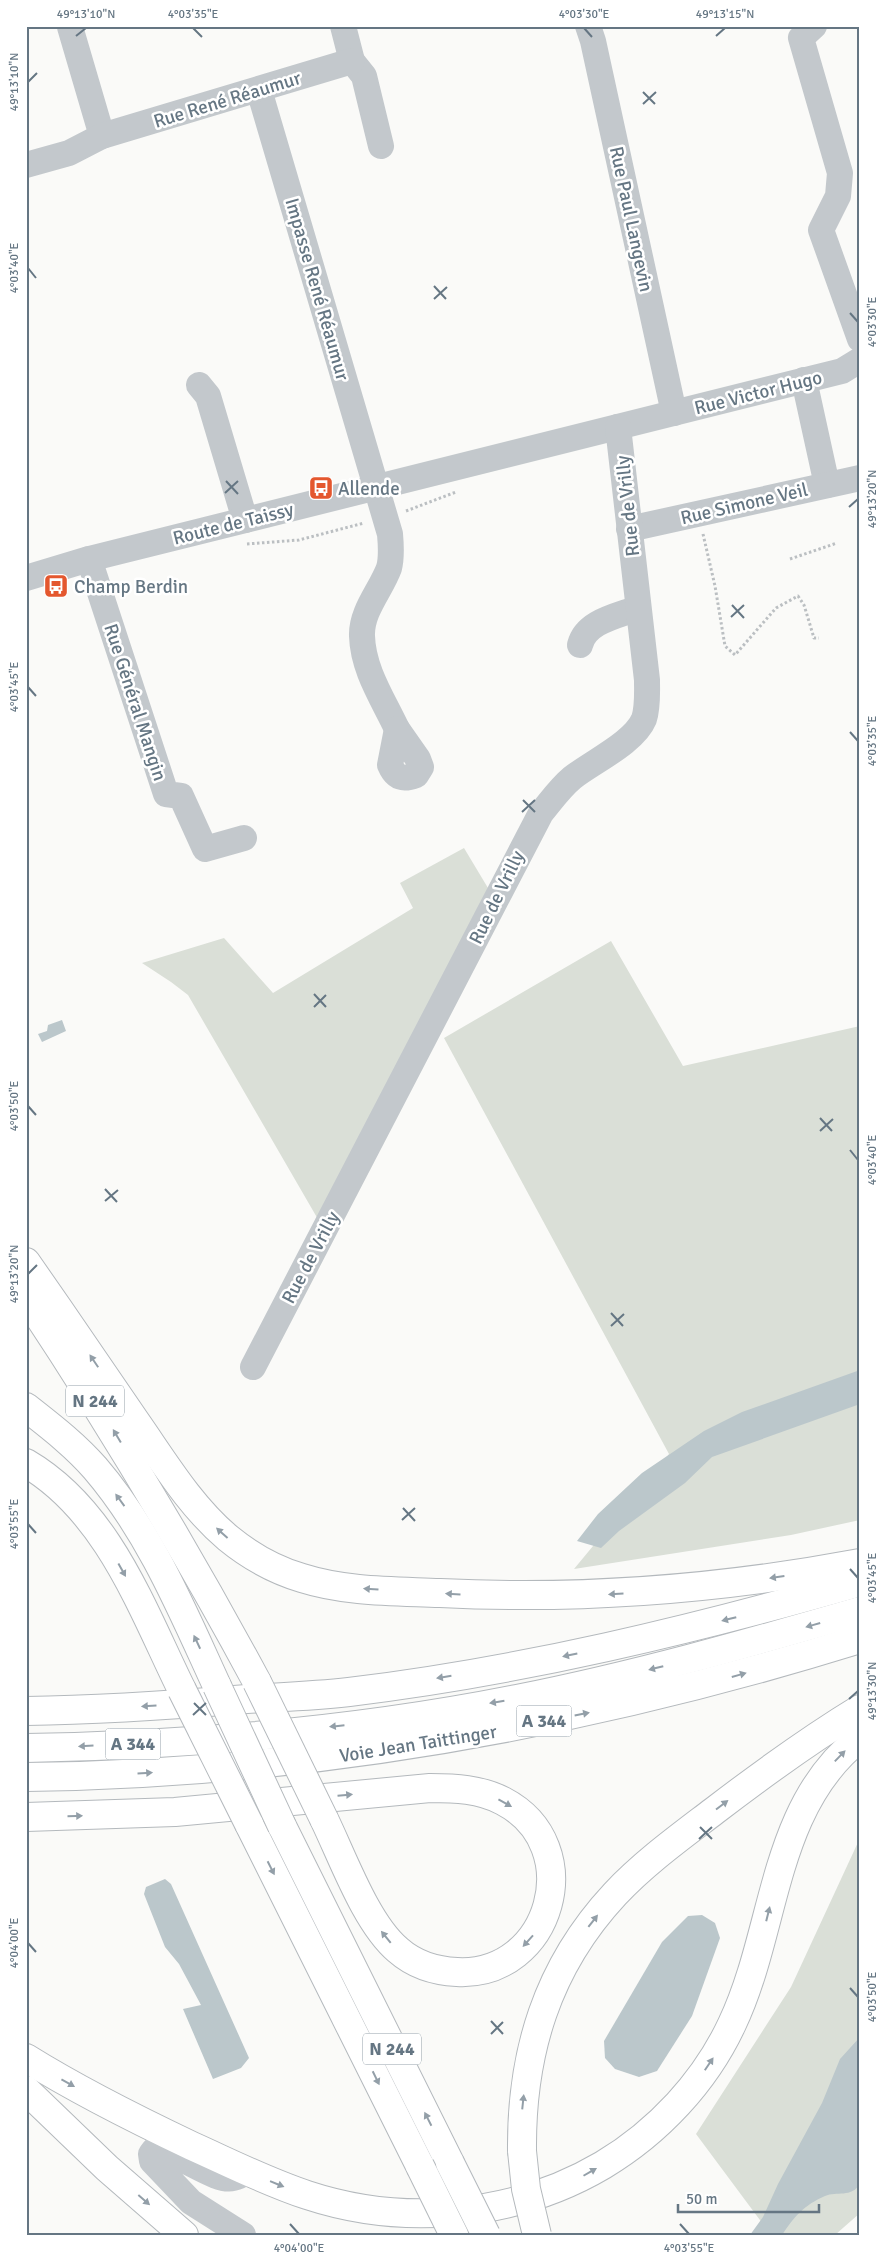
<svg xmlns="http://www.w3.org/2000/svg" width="886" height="2261" font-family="Signika,sans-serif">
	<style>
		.green { fill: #dadfd7 }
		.water { fill: #bbc7cb }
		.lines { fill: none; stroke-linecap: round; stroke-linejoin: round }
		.highway-casing { stroke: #b4b9bd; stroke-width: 30 }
		.path { stroke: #bbbfc2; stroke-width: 3; stroke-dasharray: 2.5 2.5; stroke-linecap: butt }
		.minor { stroke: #c3c8cc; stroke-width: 26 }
		.highway { stroke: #fff; stroke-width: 28 }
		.highway-bridge-casing { stroke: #b4b9bd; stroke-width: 30; stroke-linecap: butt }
		.highway-bridge { stroke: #fff; stroke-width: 28 }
		.oneway { fill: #939fa8 }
		.ticks { fill: none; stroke: #657683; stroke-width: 2 }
		.labels { text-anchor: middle; stroke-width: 5; stroke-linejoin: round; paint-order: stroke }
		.shield { fill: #fff; stroke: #939fa8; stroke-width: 1 }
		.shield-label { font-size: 18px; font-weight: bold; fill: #657683 }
		.street-label { font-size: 19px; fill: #657683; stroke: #fff }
		.poi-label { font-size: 19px; fill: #657683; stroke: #fff; text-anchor: start }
		.neatline { fill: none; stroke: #657683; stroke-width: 2 }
		.ticks-label { font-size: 12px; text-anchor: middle; fill: #657683 }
	</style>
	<rect width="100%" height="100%" fill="#fafaf8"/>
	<g class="green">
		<path d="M464 848 488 888 319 1221 188 995 171 982 142 963 224 938 273 993 413 908 400 883Z"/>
		<path d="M611 941 683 1066 860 1026V1520L791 1535 574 1569 669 1454 444 1038Z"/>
		<path d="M860 1838V2213L835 2235H771L696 2134 791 1987Z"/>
	</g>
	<g class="water">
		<path d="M62 1020 66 1031 42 1042 38 1034 47 1031 48 1025Z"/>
		<path d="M860 1370V1404L712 1457 685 1483 619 1531 601 1548 577 1541 598 1514 642 1473 704 1431 742 1412Z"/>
		<path d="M165 1879 171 1884 249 2058 241 2068 213 2079 183 2009 201 2005 179 1964 165 1947 144 1894 146 1887Z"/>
		<path d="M702 1915 715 1923 720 1938 692 2016 657 2071 639 2077 615 2069 605 2058 604 2041 662 1942 688 1916Z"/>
		<path d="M860 2037V2184C851 2198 837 2191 825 2196 804 2205 794 2217 782 2235H750L763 2217 778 2184 822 2103 840 2059Z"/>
	</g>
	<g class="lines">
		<defs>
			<g id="highway">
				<path d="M26 1262C63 1315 99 1368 136 1422 164 1462 190 1506 228 1538 250 1556 275 1570 302 1578 346 1592 394 1591 440 1593 581 1600 721 1589 860 1563"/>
				<path d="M26 1297C109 1422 186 1550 257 1682"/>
				<path d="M26 1407C50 1426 74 1444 95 1468 150 1532 182 1610 217 1686"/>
				<path d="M26 1463C108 1511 142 1609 182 1690"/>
				<path d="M26 1711C100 1710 173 1705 247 1699 281 1697 315 1696 349 1692 523 1671 692 1630 860 1582"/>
				<path d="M26 1748C190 1745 357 1731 517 1699 633 1676 746 1644 860 1611"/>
				<path d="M26 1777C310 1774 589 1723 860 1639"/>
				<path d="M26 1817 175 1812 430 1788C455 1788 480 1789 503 1801 589 1846 551 1977 457 1972 435 1971 415 1965 398 1950 366 1923 343 1858 324 1819"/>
				<path d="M249 1824 420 2166"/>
				<path d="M282 1826 450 2163"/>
				<path d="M26 2058C79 2091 135 2119 192 2146 230 2163 267 2182 307 2195 404 2227 515 2217 603 2165 658 2132 705 2082 732 2024 777 1930 771 1807 860 1738"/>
				<path d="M26 2090 107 2168 184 2235"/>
				<path d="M522 2151C521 2053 547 1967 615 1894 644 1863 680 1837 714 1811 761 1775 809 1740 860 1709"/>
			</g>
		</defs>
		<use href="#highway" class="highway-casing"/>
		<g class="path">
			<path d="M406 511 456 492"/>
			<path d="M703 534 715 586 725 646 735 655 776 608 798 596 804 605 814 638H819"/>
			<path d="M247 544 299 540 364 523"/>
			<path d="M790 559 837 543"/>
		</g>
		<g class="minor">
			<path d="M343 26 352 61 364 76 381 146"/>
			<path d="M588 26 593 41 674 413"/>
			<path d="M814 26 801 38 840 173 838 196 821 230 860 339"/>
			<path d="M70 27 102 136"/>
			<path d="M259 90 390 534C391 545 392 557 389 568 381 590 361 611 362 636 363 670 383 699 397 729"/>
			<path d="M26 165 69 153 102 136 352 61"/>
			<path d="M804 380 827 485"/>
			<path d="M199 385 208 396 245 520"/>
			<path d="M629 529 860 478"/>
			<path d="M89 559 166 794 181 796 205 849 244 838"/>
			<path d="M26 578 89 559 842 371 860 360"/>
			<path d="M580 645C586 621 618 616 638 608"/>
			<path d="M397 729 418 759 421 767 416 775C403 780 396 779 390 765Z"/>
			<path d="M253 1367 541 813C551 801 560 788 572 778 592 762 634 743 644 719 648 707 647 693 647 680L618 427"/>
			<path d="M243 2235 191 2202 152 2161 151 2154 154 2150C178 2151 215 2183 233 2178 238 2177 243 2174 247 2171"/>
		</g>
		<use href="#highway" class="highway"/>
		<defs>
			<g id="highway-bridge">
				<path d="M257 1682 324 1819"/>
				<path d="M217 1686 282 1826"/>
				<path d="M182 1690 249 1824"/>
				<path d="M522 2151 526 2189 537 2235"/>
				<path d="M450 2163 486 2235"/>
				<path d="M420 2166 454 2235"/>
			</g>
		</defs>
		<use href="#highway-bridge" class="highway-bridge-casing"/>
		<use href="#highway-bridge" class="highway-bridge"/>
	</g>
	<defs><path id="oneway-solid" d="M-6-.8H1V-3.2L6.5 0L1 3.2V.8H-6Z" transform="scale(1.25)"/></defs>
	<g class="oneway">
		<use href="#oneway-solid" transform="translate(94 1361) rotate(-124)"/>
		<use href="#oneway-solid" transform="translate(117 1436) rotate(-121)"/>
		<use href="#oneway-solid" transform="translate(120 1500) rotate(-126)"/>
		<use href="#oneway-solid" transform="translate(222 1533) rotate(-138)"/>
		<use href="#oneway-solid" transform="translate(122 1570) rotate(61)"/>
		<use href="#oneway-solid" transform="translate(777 1577) rotate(172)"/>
		<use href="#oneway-solid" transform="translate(371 1589) rotate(-176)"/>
		<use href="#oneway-solid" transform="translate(453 1594) rotate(-177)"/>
		<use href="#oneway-solid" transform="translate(616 1594) rotate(177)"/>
		<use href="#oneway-solid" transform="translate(729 1619) rotate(166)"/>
		<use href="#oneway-solid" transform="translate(813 1625) rotate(164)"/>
		<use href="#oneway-solid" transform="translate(197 1642) rotate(-115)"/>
		<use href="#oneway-solid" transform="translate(570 1655) rotate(168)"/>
		<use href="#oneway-solid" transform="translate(656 1668) rotate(166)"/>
		<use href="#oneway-solid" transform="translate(739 1675) rotate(-16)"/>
		<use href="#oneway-solid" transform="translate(444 1677) rotate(171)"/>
		<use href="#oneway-solid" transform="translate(497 1702) rotate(171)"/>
		<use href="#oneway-solid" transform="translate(149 1706) rotate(177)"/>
		<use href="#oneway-solid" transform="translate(582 1714) rotate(-11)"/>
		<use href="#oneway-solid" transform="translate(337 1726) rotate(174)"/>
		<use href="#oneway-solid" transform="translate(86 1746) rotate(177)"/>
		<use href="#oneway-solid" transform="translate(840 1756) rotate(-46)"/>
		<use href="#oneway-solid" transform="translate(145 1773) rotate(-4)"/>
		<use href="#oneway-solid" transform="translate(345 1795) rotate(-5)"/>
		<use href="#oneway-solid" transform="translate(505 1803) rotate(29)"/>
		<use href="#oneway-solid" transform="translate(722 1805) rotate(-37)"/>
		<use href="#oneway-solid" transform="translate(75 1816) rotate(-2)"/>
		<use href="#oneway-solid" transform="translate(271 1868) rotate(63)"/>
		<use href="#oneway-solid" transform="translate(768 1914) rotate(-76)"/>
		<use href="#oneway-solid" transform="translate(593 1921) rotate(-52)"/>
		<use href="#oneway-solid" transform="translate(386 1937) rotate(-129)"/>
		<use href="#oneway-solid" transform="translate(528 1941) rotate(132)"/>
		<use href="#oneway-solid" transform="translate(709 2064) rotate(-56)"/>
		<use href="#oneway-solid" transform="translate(376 2078) rotate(64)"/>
		<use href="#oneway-solid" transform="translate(68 2083) rotate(29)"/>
		<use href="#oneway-solid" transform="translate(523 2102) rotate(-84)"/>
		<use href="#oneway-solid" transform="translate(428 2119) rotate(-117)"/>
		<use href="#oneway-solid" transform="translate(590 2172) rotate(-30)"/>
		<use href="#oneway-solid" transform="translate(277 2184) rotate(22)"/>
		<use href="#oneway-solid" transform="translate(144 2200) rotate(41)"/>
	</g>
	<path class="ticks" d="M193 28 202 37M584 28 592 37M76 36 86 28M716 36 725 28M28 82 37 73M643 92 655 104M643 104 656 92M28 268 36 278M434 286 446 299M434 299 447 287M850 313 858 322M226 481 238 494M225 493 238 481M849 507 858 499M732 605 744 618M731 617 744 605M28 687 36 696M850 732 858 741M523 800 535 812M522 812 535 800M314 994 326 1007M314 1007 326 995M28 1106 36 1115M820 1118 832 1131M820 1131 833 1119M850 1150 858 1160M105 1189 117 1202M105 1201 118 1190M28 1274 37 1265M611 1313 623 1326M611 1326 624 1314M403 1508 415 1521M402 1520 415 1508M28 1524 36 1533M850 1569 858 1578M849 1699 858 1691M194 1703 206 1715M193 1715 206 1703M700 1827 712 1839M699 1839 712 1827M28 1943 36 1952M850 1988 858 1997M491 2021 503 2034M491 2034 503 2022M290 2224 299 2234M680 2224 689 2234"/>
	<defs>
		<symbol id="bus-square" viewBox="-11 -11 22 22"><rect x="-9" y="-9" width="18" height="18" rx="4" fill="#e4572e" stroke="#fff"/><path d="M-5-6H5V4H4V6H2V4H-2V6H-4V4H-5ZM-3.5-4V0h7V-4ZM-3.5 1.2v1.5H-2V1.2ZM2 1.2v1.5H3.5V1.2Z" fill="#fff"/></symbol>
	</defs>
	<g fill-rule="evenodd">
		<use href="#bus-square" x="307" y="474" width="28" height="28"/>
		<use href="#bus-square" x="42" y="572" width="28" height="28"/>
	</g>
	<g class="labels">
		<g class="shield">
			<rect x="66" y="1385.5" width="58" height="31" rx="4"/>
			<rect x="516.5" y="1705.5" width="55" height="31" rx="4"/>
			<rect x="105.5" y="1728.5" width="55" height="31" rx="4"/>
			<rect x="363" y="2033.5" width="58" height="31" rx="4"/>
		</g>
		<g class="shield-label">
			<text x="95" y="1407">N 244</text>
			<text x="544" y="1727">A 344</text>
			<text x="133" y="1750">A 344</text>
			<text x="392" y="2055">N 244</text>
		</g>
		<g class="street-label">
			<text transform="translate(227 99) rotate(-17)" y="7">Rue René Réaumur</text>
			<text transform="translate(632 219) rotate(78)" y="7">Rue Paul Langevin</text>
			<text transform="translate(318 289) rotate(74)" y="7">Impasse René Réaumur</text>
			<text transform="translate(758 392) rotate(-14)" y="7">Rue Victor Hugo</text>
			<text transform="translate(744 503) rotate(-13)" y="7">Rue Simone Veil</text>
			<text transform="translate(627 506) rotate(-96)" y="7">Rue de Vrilly</text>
			<text transform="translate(233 523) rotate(-14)" y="7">Route de Taissy</text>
			<text transform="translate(136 702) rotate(72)" y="7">Rue Général Mangin</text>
			<text transform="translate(496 897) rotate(-64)" y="7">Rue de Vrilly</text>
			<text transform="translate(310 1257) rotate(-62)" y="7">Rue de Vrilly</text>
			<text transform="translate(418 1743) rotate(-9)" y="7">Voie Jean Taittinger</text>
		</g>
		<g class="poi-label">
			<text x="338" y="495">Allende</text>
			<text x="74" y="593">Champ Berdin</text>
		</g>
	</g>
	<rect width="886" height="2261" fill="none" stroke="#ffffff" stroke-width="55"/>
	<path d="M678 2204v8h141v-8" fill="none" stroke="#657683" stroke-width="2.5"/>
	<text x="686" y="2204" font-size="15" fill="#657683" stroke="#ffffff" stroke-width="4" paint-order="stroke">50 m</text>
	<rect x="28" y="28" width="830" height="2206" class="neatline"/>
	<g class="ticks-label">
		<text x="86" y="18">49°13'10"N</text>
		<text x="193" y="18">4°03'35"E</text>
		<text x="584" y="18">4°03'30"E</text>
		<text x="725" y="18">49°13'15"N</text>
		<text transform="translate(14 82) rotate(-90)" y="4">49°13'10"N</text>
		<text transform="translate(14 268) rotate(-90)" y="4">4°03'40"E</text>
		<text transform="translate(872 322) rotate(-90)" y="4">4°03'30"E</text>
		<text transform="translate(872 499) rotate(-90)" y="4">49°13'20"N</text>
		<text transform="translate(14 687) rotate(-90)" y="4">4°03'45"E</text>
		<text transform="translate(872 741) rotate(-90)" y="4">4°03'35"E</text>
		<text transform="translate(14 1106) rotate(-90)" y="4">4°03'50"E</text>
		<text transform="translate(872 1160) rotate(-90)" y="4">4°03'40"E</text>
		<text transform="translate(14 1274) rotate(-90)" y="4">49°13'20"N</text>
		<text transform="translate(14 1524) rotate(-90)" y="4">4°03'55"E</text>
		<text transform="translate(872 1578) rotate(-90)" y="4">4°03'45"E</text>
		<text transform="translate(872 1691) rotate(-90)" y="4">49°13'30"N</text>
		<text transform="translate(14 1943) rotate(-90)" y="4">4°04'00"E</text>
		<text transform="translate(872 1997) rotate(-90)" y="4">4°03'50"E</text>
		<text x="299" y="2252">4°04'00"E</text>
		<text x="689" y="2252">4°03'55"E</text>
	</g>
</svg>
